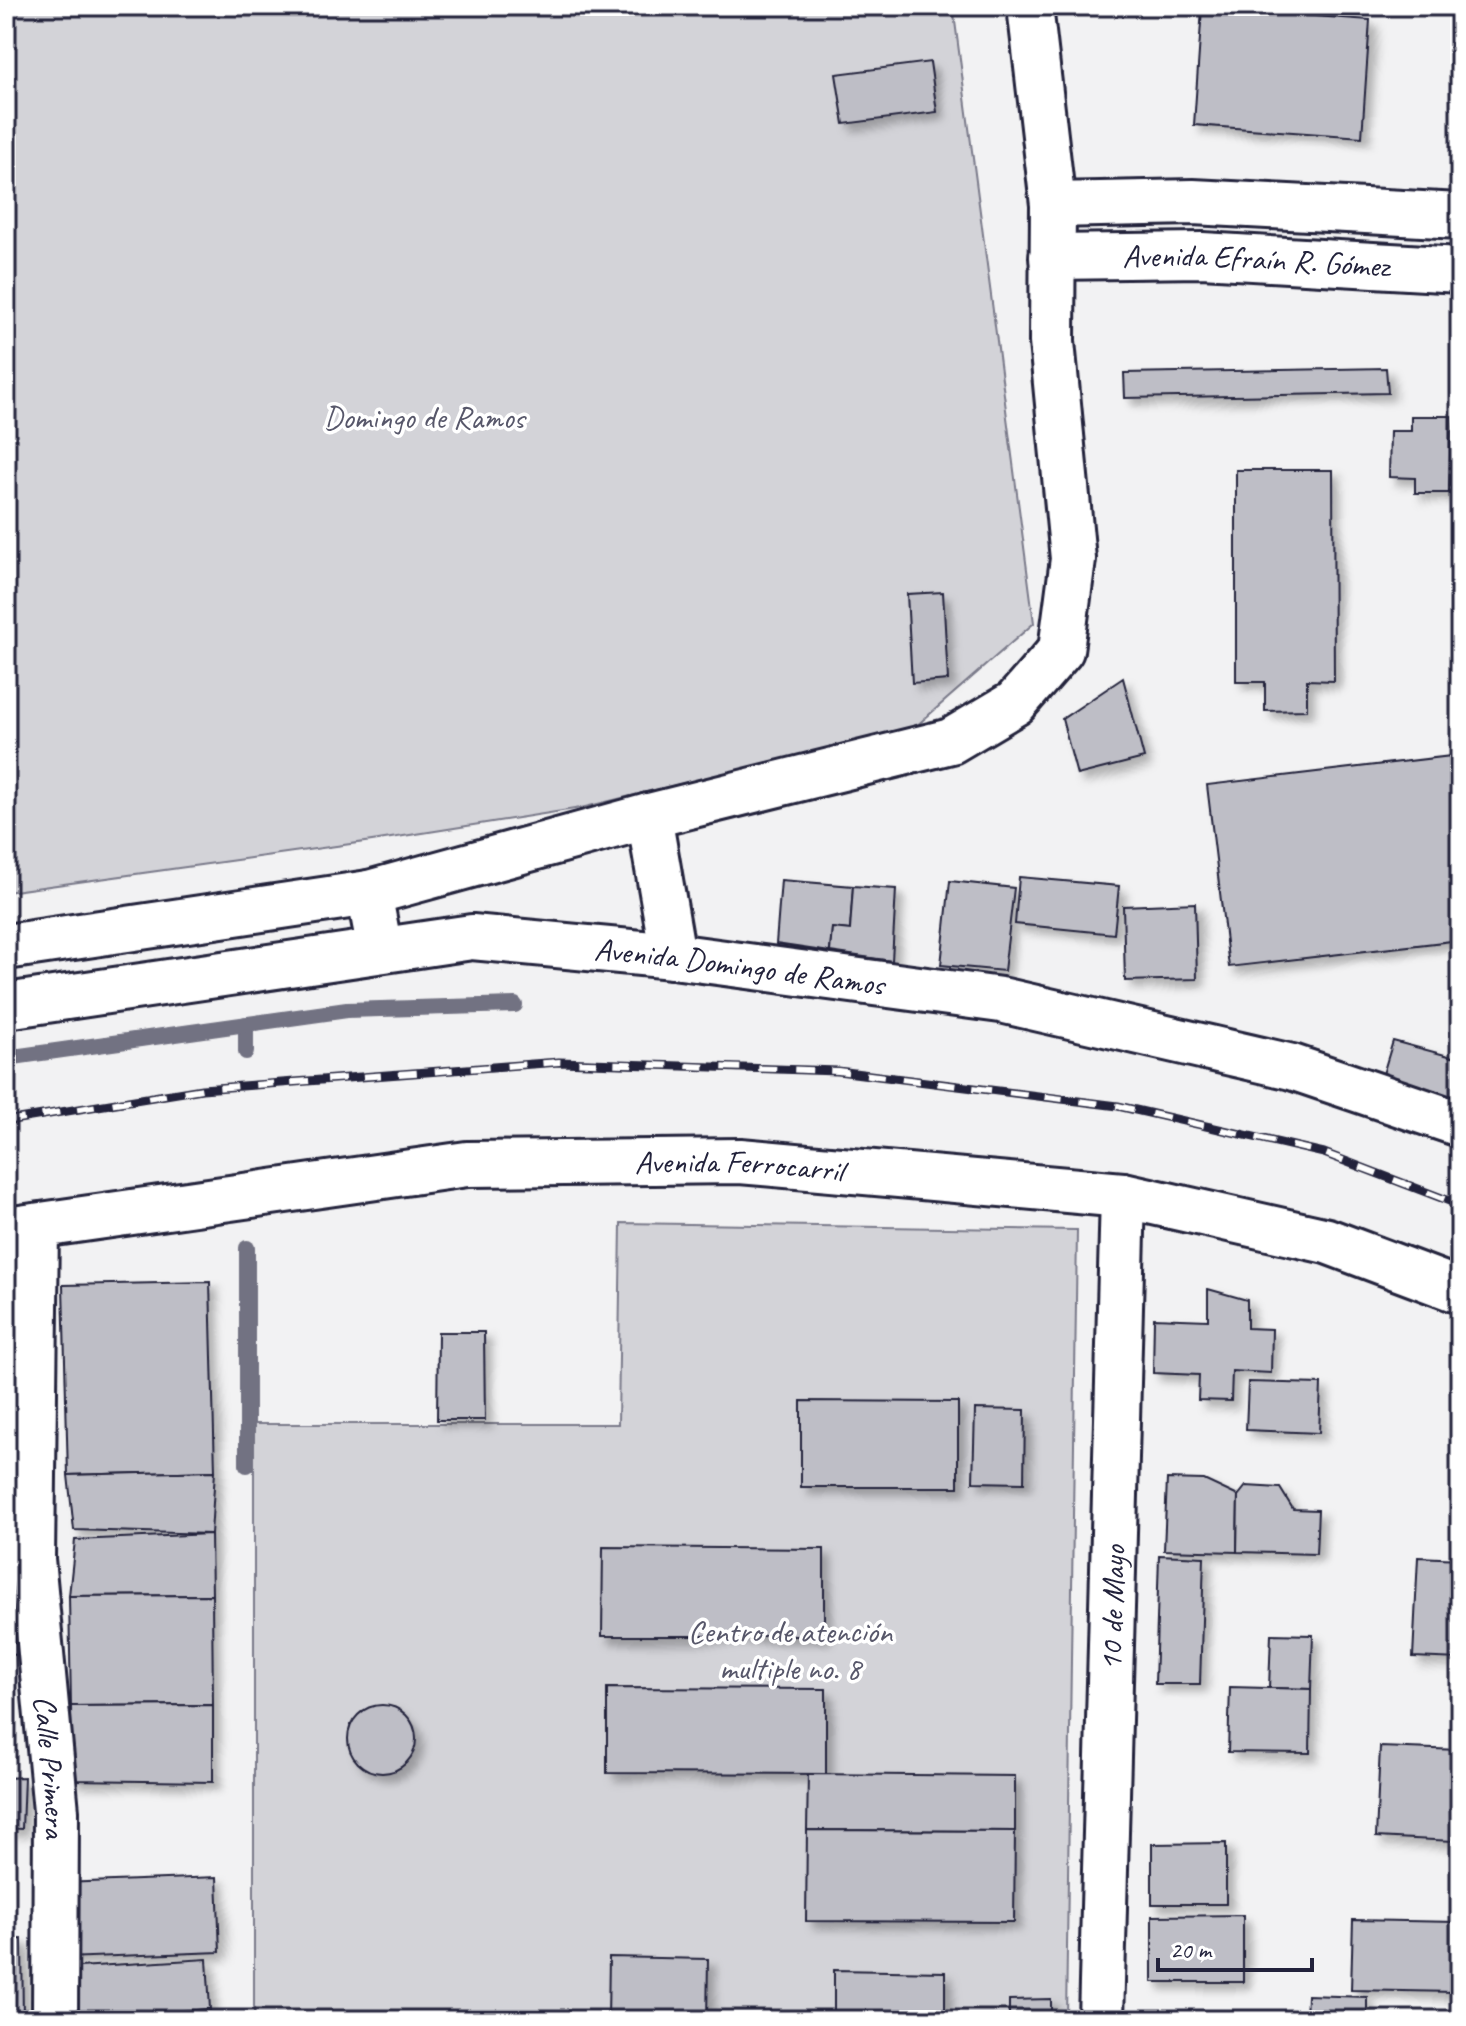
<svg xmlns="http://www.w3.org/2000/svg" width="1466" height="2026" font-family="Caveat,sans-serif">
	<style>
		.green { fill: #d3d3d8; stroke: #7a7a8a; stroke-width: 2 }
		.lines { fill: none; stroke-linecap: round; stroke-linejoin: round }
		.stream { stroke: #727282; stroke-width: 16 }
		.building { fill: #bebec6; stroke: #22223b; stroke-width: 2; filter: url(#shadow) }
		.minor-casing { stroke: #22223b; stroke-width: 50 }
		.tertiary-casing { stroke: #22223b; stroke-width: 50 }
		.minor { stroke: #fff; stroke-width: 44 }
		.tertiary { stroke: #fff; stroke-width: 44 }
		.rail-casing { stroke: #22223b; stroke-width: 9 }
		.rail { stroke: #fff; stroke-width: 6; stroke-dasharray: 18; stroke-linecap: butt }
		.labels { text-anchor: middle; stroke-width: 7; stroke-linejoin: round; paint-order: stroke }
		.street-label { font-size: 32px; fill: #22223b; stroke: #fff }
		.park-label { font-size: 32px; fill: #57576a; stroke: #fff }
	</style>
	<defs>
		<filter id="shadow"><feDropShadow dx="7" dy="7" stdDeviation="4" flood-color="#0004"/></filter>
	</defs>
	<rect width="100%" height="100%" fill="#f2f2f3"/>
	<filter id="ink" filterUnits="userSpaceOnUse"><feTurbulence type="fractalNoise" baseFrequency=".0125" numOctaves="2"/><feDisplacementMap in="SourceGraphic" scale="16" xChannelSelector="R" yChannelSelector="G"/><feConvolveMatrix kernelMatrix="1 2 1 2 8 2 1 2 1" color-interpolation-filters="sRGB"/></filter>
	<g filter="url(#ink)">
		<g class="green">
			<path d="M6 6H953L1034 623 915 727 581 808 372 841 6 892Z"/>
			<path d="M621 1223 1077 1230 1066 2020H254V1424H618Z"/>
		</g>
		<g class="lines">
			<g class="stream">
				<path d="M246 1024V1052"/>
				<path d="M6 1058 347 1010 515 1005"/>
				<path d="M247 1248V1465"/>
			</g>
		</g>
		<g class="building">
			<path d="M1202 8 1370 20 1362 137 1194 125Z"/>
			<path d="M930 62 937 112 844 124 836 74Z"/>
			<path d="M1386 368 1388 393 1125 398 1124 373Z"/>
			<path d="M1411 416H1451L1449 493H1415V478L1389 477 1390 431H1411Z"/>
			<path d="M1236 470H1333L1334 681 1307 680V710L1265 711V682H1236Z"/>
			<path d="M943 592 948 680 912 683 907 594Z"/>
			<path d="M1123 678 1144 758 1077 775 1062 719Z"/>
			<path d="M1460 755V940L1229 967 1207 785Z"/>
			<path d="M1019 877 1119 886 1114 934 1015 924Z"/>
			<path d="M781 880 853 886 850 930 832 928 830 952 776 944Z"/>
			<path d="M950 881 1014 888 1004 971 941 965Z"/>
			<path d="M853 886 896 889 892 961 830 952 832 928 850 930Z"/>
			<path d="M1195 903 1197 979 1125 981 1123 906Z"/>
			<path d="M1393 1041 1460 1059V1106L1380 1084Z"/>
			<path d="M210 1282 215 1471 68 1475 63 1285Z"/>
			<path d="M1208 1289 1247 1300V1328L1272 1329 1271 1373 1232 1371 1231 1401 1198 1400 1199 1375 1153 1373 1154 1318 1208 1320Z"/>
			<rect x="6" y="1297" width="4" height="220"/>
			<path d="M438 1332H484L485 1420H437Z"/>
			<path d="M1248 1382 1321 1384 1319 1433 1246 1430Z"/>
			<path d="M801 1401 958 1402V1487H801Z"/>
			<path d="M975 1409 1025 1410 1024 1483 973 1482Z"/>
			<path d="M215 1471 211 1534 74 1530 68 1475Z"/>
			<path d="M1167 1479 1204 1480 1238 1496 1237 1552 1164 1550Z"/>
			<path d="M1246 1486 1280 1488 1293 1509 1318 1510 1316 1554 1237 1552 1238 1496Z"/>
			<path d="M211 1534 212 1595 69 1596 75 1540Z"/>
			<path d="M603 1547 824 1549V1636H602Z"/>
			<path d="M1159 1555 1204 1557 1200 1684H1155Z"/>
			<path d="M1418 1557 1460 1559V1659L1413 1657Z"/>
			<path d="M6 1588H18L17 1655 6 1654Z"/>
			<path d="M212 1595 213 1705 71 1706 69 1596Z"/>
			<path d="M1271 1634 1313 1635 1311 1689 1269 1688Z"/>
			<path d="M1230 1687 1311 1689 1310 1753 1228 1752Z"/>
			<path d="M607 1688 826 1689V1774L607 1773Z"/>
			<path d="M213 1705V1782L72 1780 71 1706Z"/>
			<circle cx="382" cy="1739" r="34"/>
			<path d="M1380 1747 1460 1750V1825H1454L1453 1841 1376 1837Z"/>
			<path d="M808 1774 1015 1776V1831L807 1830Z"/>
			<path d="M24 1777 22 1829 6 1828V1778Z"/>
			<path d="M807 1830 1015 1831 1014 1922 806 1921Z"/>
			<path d="M1226 1843V1904H1152V1844Z"/>
			<path d="M217 1877 220 1952 65 1958 62 1883Z"/>
			<path d="M1243 1915V1982H1152V1916Z"/>
			<path d="M1353 1920 1457 1922 1455 1992 1351 1990Z"/>
			<path d="M22 1939 23 2020H6V1940Z"/>
			<path d="M609 1957 708 1959 707 2020H608Z"/>
			<path d="M207 1959 210 2009 66 2019 63 1968Z"/>
			<path d="M834 1970 945 1972V2020H834Z"/>
			<path d="M1307 1995 1367 1997V2020H1306Z"/>
			<path d="M1051 1999V2020H1009V2000Z"/>
			<path d="M210 2009V2020H66V2019Z"/>
		</g>
		<g class="lines">
			<defs>
				<g id="minor">
					<path d="M1053 205 1193 202 1460 216"/>
					<path id="s1" d="M1052 257 1202 255 1460 270"/>
					<path d="M649 816 673 956"/>
					<path d="M369 893 649 816 951 741 1015 703 1061 650 1073 559 1052 342 1053 205 1030 6"/>
					<path id="s2" d="M36 1226 32 1559 56 1811 55 2020"/>
					<path id="s3" d="M1101 2020 1123 1195"/>
				</g>
				<g id="tertiary">
					<path d="M6 947 369 893 380 950"/>
					<path id="s4" d="M6 1006 472 937 673 956 1001 1000 1292 1067 1460 1124"/>
					<path id="s5" d="M6 1230 467 1164 740 1161 1123 1195 1327 1241 1460 1291"/>
				</g>
			</defs>
			<use href="#minor" class="minor-casing"/>
			<use href="#tertiary" class="tertiary-casing"/>
			<use href="#minor" class="minor"/>
			<use href="#tertiary" class="tertiary"/>
			<defs>
				<path id="rail" d="M6 1121 202 1089 559 1062 838 1071 1118 1106 1324 1153 1460 1205"/>
			</defs>
			<use href="#rail" class="rail-casing"/>
			<use href="#rail" class="rail"/>
		</g>
	</g>
	<g class="labels">
		<g class="street-label">
			<text dy="11" stroke="none"><textPath href="#s1" startOffset="204">Avenida Efraín R. Gómez</textPath></text>
			<text dy="11" stroke="none"><textPath href="#s4" startOffset="740">Avenida Domingo de Ramos</textPath></text>
			<text dy="11" stroke="none"><textPath href="#s5" startOffset="738">Avenida Ferrocarril</textPath></text>
			<text dy="11" stroke="none"><textPath href="#s3" startOffset="412">10 de Mayo</textPath></text>
			<text dy="11" stroke="none"><textPath href="#s2" startOffset="542">Calle Primera</textPath></text>
		</g>
		<g class="park-label">
			<text x="424" y="428">Domingo de Ramos</text>
			<text x="790" y="1642">Centro de atención<tspan x="790" dy="37">multiple no. 8</tspan></text>
		</g>
	</g>
	<rect width="1466" height="2026" fill="none" stroke="#fff" stroke-width="32"/>
	<rect x="16" y="16" width="1434" height="1994" fill="none" stroke="#22223b" stroke-width="3" filter="url(#ink)"/>
	<path d="M1158 1958v12h154v-12" fill="none" stroke="#22223b" stroke-width="4"/>
	<text x="1170" y="1958" font-size="24" fill="#22223b" stroke="#ffffff" stroke-width="6" paint-order="stroke">20 m</text>
</svg>
